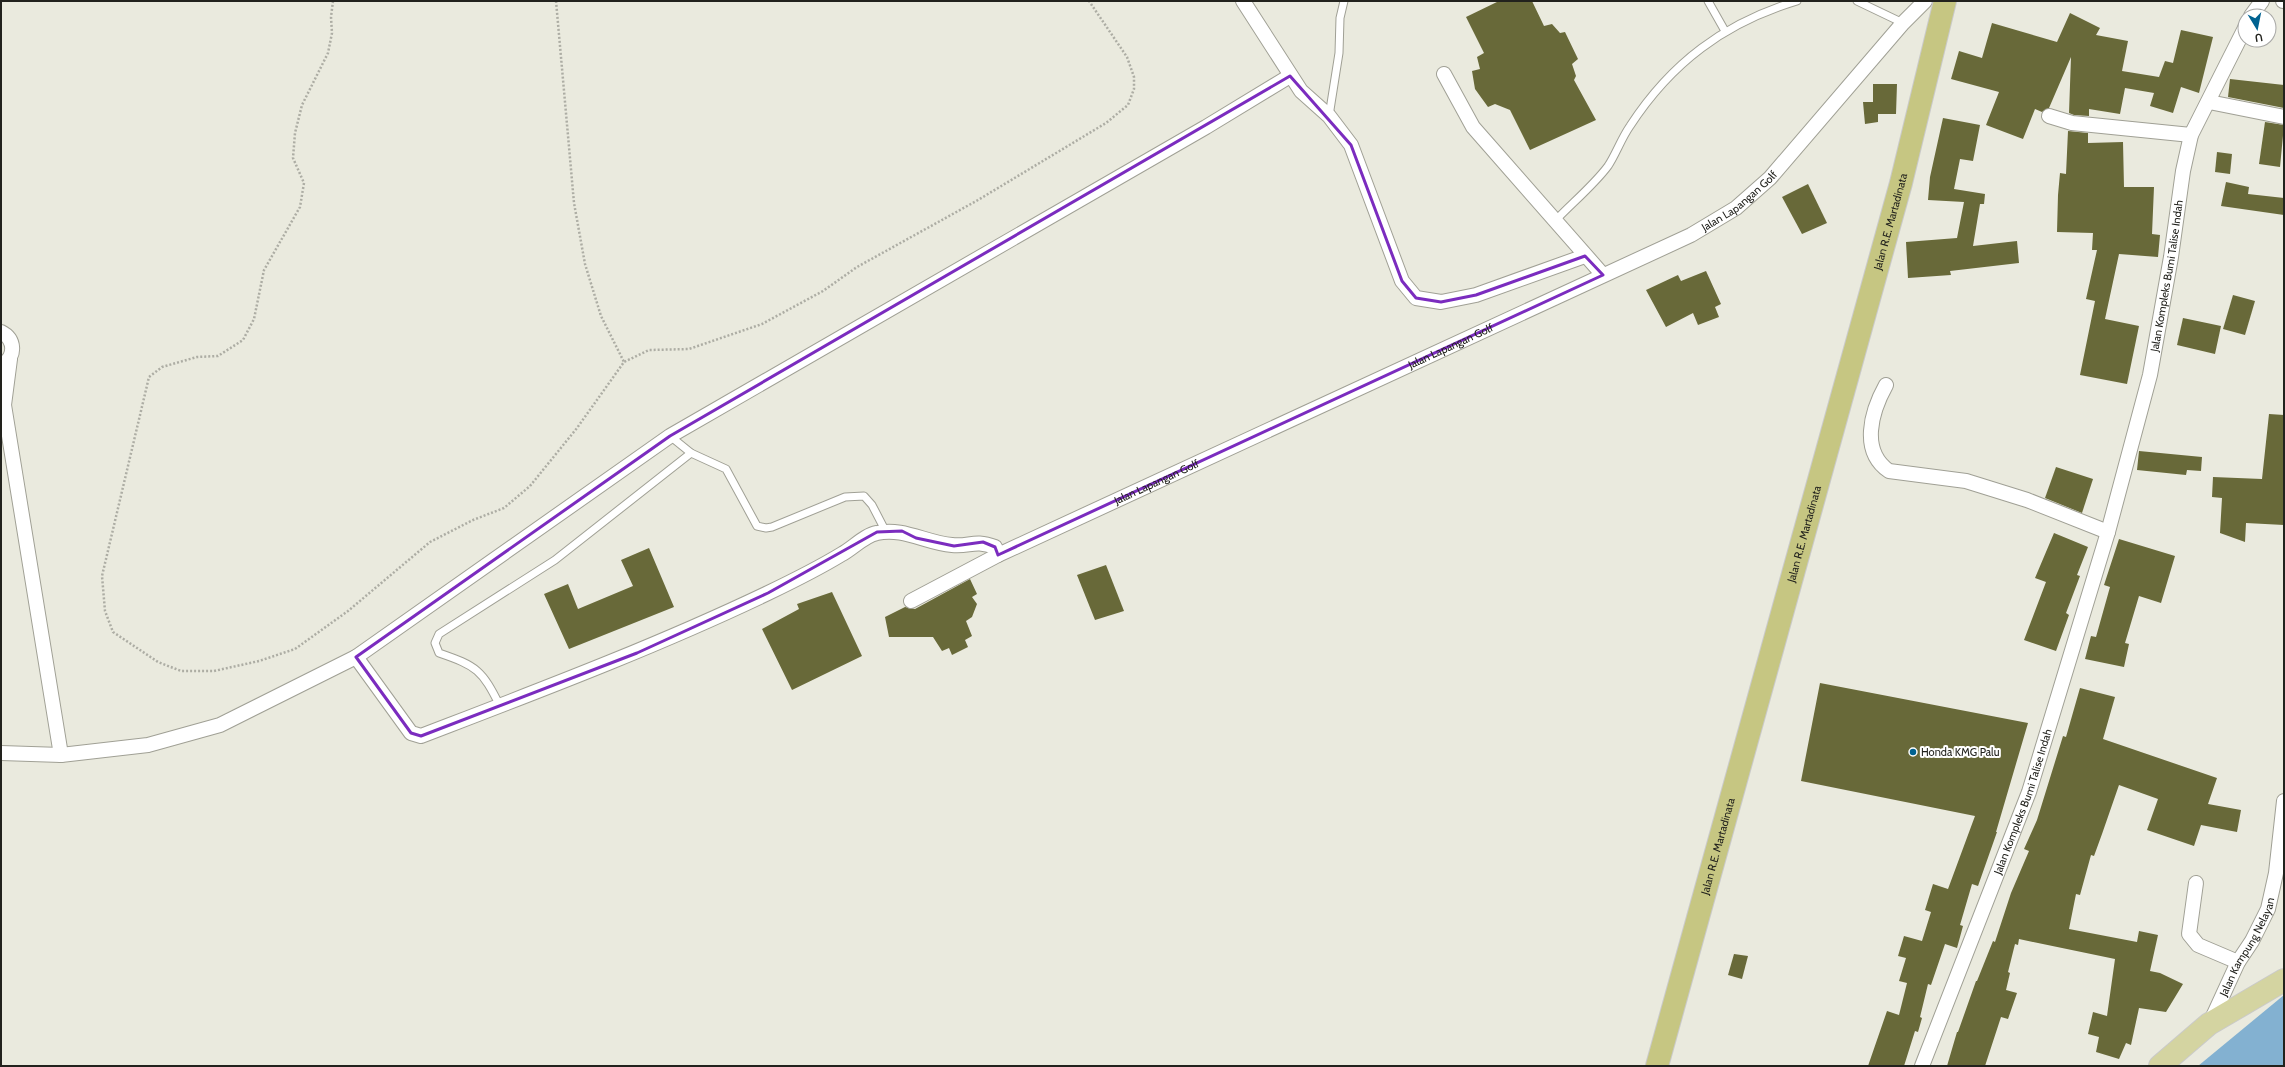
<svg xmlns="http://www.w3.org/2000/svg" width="2285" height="1067" font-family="Cabin,sans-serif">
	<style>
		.water { fill: #83b1d1 }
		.building { fill: #686939 }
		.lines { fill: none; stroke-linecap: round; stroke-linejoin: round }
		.service-casing { stroke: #a0a095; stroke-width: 9 }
		.minor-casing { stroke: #a0a095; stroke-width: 16 }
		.primary-casing { stroke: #cacac9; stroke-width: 24 }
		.trunk-casing { stroke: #cacac9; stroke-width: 24 }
		.path { stroke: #adada4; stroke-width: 2.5; stroke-dasharray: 2 2; stroke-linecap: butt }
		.service { stroke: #fff; stroke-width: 7 }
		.minor { stroke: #fff; stroke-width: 14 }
		.primary { stroke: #d4d4a1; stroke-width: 22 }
		.trunk { stroke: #c6c682; stroke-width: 22 }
		.marked { fill: none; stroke: #7b2cbf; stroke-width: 3; stroke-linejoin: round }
		.poi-dot { fill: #006291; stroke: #fff; stroke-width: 1.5 }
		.labels { text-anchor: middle; stroke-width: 4; stroke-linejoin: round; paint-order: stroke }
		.street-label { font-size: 11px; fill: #22221d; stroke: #fff }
		.poi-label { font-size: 11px; fill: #22221d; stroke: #fff; text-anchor: start }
	</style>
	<rect width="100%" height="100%" fill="#eaeade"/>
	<path class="water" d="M2284 995V1066H2198Z"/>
	<g class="building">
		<path d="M1499 1H1532L1544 26 1552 24 1560 33 1565 32 1578 59 1572 64 1576 76 1574 80 1596 120 1530 150 1510 110 1495 104 1488 107 1475 89 1472 71 1480 69 1477 57 1484 53 1466 17Z"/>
		<path d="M2070 13 2100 28 2096 35 2128 41 2122 71 2159 77 2165 61 2173 63 2181 30 2213 37 2199 93 2181 87 2173 113 2150 106 2154 93 2125 88 2120 114 2089 109V116L2074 115 2069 113 2071 57 2049 108 2042 112 2035 109 2023 139 1986 125 1999 92 1951 79 1959 51 1982 58 1992 23 2057 42Z"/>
		<path d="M2230 79 2284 85V108L2228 97Z"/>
		<path d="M1873 84H1897L1896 114H1878V122L1865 124 1863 102H1873Z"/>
		<path d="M1943 118 1980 125 1973 161 1960 159 1954 189 1985 194 1984 204H1980L1973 246 2017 241 2019 263 1950 271 1951 275 1908 278 1906 242 1957 238 1964 202 1928 200 1930 177Z"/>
		<path d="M2265 122 2284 125 2280 167 2259 164Z"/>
		<path d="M2068 131 2088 133V143L2123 142 2124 187H2154L2152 234 2160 235 2158 257 2119 254 2105 319 2139 326 2127 384 2080 375 2095 301 2086 299 2097 250H2092L2093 233 2057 232 2058 195 2060 173 2066 174Z"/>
		<path d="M2217 152 2232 154 2230 174 2215 172Z"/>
		<path d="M2226 182 2249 187 2248 194 2284 198V215L2221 206Z"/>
		<path d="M1808 184 1827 223 1802 234 1782 197Z"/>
		<path d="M1706 271 1721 304 1715 307 1719 317 1698 325 1693 313 1666 327 1646 290 1678 275 1681 281Z"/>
		<path d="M2233 295 2255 301 2245 335 2223 329Z"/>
		<path d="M2183 318 2221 326 2215 354 2177 345Z"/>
		<path d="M2269 414 2284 415V525L2246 523 2245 542 2220 533 2222 498 2212 497 2213 477 2262 479Z"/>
		<path d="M2139 451 2202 457 2201 471 2187 470 2186 475 2137 470Z"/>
		<path d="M2056 467 2093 479 2082 513 2045 498Z"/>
		<path d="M2054 533 2088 547 2077 575 2080 576 2066 613 2069 615 2056 651 2024 640 2046 582 2035 578Z"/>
		<path d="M2119 539 2175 556 2161 603 2139 596 2125 643 2129 644 2124 667 2085 659 2091 636 2096 637 2110 587 2104 585Z"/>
		<path d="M649 548 674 607 569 649 544 594 568 584 578 609 633 586 621 560Z"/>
		<path d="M1106 565 1124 611 1095 620 1077 575Z"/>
		<path d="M970 579 977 594 972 597 977 604 972 617 966 621 972 636 965 640 968 647 952 655 949 648 942 651 933 637H889L885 617 905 607 915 609Z"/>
		<path d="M832 592 862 656 792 690 762 629 799 609 797 604Z"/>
		<path d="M1820 683 2028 723 1996 832H1997L1978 886 1972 884 1960 925 1963 926 1957 948 1945 944 1931 985 1928 984 1920 1017 1922 1018 1918 1032 1915 1031 1904 1066H1868L1887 1011 1899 1015 1907 983 1899 981 1906 958 1898 956 1904 936 1922 941 1931 912 1925 910 1933 884 1948 889 1975 816 1801 781Z"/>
		<path d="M2080 688 2115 697 2103 739 2217 778 2208 804 2241 810 2237 832 2201 825 2194 846 2147 830 2158 799 2119 785 2102 834 2094 856 2091 855 2080 895 2076 894 2069 929 2137 942 2139 931 2158 935 2150 971 2160 973 2183 984 2166 1012 2139 1008 2131 1045 2126 1043 2119 1059 2096 1052 2099 1037 2088 1034 2093 1012 2107 1016 2115 959 2019 939 2018 945 2015 944 2008 972 2010 973 2006 990 2017 993 2008 1019 2001 1017 1985 1066H1947L1957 1032H1958L1976 981H1977L1993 941 1995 942 2011 893 2029 851 2024 849 2037 820 2063 736 2066 737Z"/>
		<path d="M1734 954 1748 956 1742 979 1728 975Z"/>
	</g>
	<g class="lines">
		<defs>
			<g id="service">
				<path d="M1708 1 1725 31"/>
				<path d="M1857 1 1903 23"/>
				<path d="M1329 116 1339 53 1340 18 1344 1"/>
				<path d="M1555 221C1571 204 1594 185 1608 166 1616 154 1621 139 1630 126 1671 63 1724 23 1797 1"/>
				<path d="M670 436 691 453 726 469 757 526 766 528 772 527 845 497 864 496 872 505 886 532"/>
				<path d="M500 706C482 670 477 666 439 653L435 643 439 634 555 560 691 453"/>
			</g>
			<g id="minor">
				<path d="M1243 1 1301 91 1329 116 1351 145 1402 281 1416 298 1441 302 1476 295 1585 256"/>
				<path d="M2283 1H2284"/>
				<path d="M2251 16 2262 1"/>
				<path d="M1444 74 1473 127 1603 275"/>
				<path d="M2209 102 2284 117"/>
				<path d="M2049 116 2072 123 2191 135"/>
				<path d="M1 332C15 339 16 356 3 364"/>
				<path d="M10 359 4 405 61 755"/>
				<path d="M1886 385C1871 412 1860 451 1889 471L1966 481 2027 500 2108 532"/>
				<path id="s1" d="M911 601 998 555 1691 235 1736 208 1770 178 1903 23 1925 1"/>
				<path d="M356 657 411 733 421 736C538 691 655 647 768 593 793 581 819 568 842 554 853 548 865 535 877 533 903 527 926 543 952 545 970 547 974 539 995 547L998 555"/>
				<path d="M1 753 61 755 148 745 220 725 356 657 670 436 1206 127 1290 76"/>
				<path d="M2196 883 2189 934 2198 945 2238 962"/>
				<path id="s2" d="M2210 1023 2238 962 2252 941 2268 909 2276 873 2284 801"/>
				<path id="s3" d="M1922 1066 2029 792 2108 532 2150 375 2171 257 2183 171 2191 135 2245 28"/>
			</g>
			<path id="primary" d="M2160 1066 2209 1024 2284 980"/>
			<g id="trunk">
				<path id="s4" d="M1657 1066 1901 183 1945 1"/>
			</g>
		</defs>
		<use href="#service" class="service-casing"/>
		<use href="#minor" class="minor-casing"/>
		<use href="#primary" class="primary-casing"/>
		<use href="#trunk" class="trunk-casing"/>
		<g class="path">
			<path d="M333 1 331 17 332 33 328 53 302 105 295 133 293 158 304 183 300 207 264 270 254 319 243 340 218 356 197 357 162 367 149 377 102 576 105 611 113 632 158 662 181 671H214L259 661 295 649 348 611 430 542 473 520 504 508 530 486 577 428 624 362 649 350 689 349 762 324 823 291 857 267 978 200 1106 123 1128 105 1134 89V77L1127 57 1089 1"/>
			<path d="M556 1 574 203 585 264 601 316 624 362"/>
		</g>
		<use href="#service" class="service"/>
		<use href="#minor" class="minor"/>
		<use href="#primary" class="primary"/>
		<use href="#trunk" class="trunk"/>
	</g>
	<path class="marked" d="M1290 76 1351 145 1402 281 1416 298 1441 302 1476 295 1585 256 1603 275 998 555 995 547 983 542 954 546 916 538 902 531 877 532 768 593 637 653 421 736 411 733 356 657 670 436Z"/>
	<circle class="poi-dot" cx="1913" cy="752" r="4"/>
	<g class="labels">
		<g class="street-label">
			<text dy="4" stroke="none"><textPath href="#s1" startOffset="921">Jalan Lapangan Golf</textPath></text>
			<text dy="4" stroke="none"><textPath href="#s4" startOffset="876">Jalan R.E. Martadinata</textPath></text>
			<text dy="4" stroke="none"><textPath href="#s3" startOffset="829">Jalan Kompleks Bumi Talise Indah</textPath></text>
			<text dy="4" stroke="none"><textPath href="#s1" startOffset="597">Jalan Lapangan Golf</textPath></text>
			<text dy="4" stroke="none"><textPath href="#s1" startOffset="273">Jalan Lapangan Golf</textPath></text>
			<text dy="4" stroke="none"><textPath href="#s4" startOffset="552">Jalan R.E. Martadinata</textPath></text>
			<text dy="4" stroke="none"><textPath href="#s3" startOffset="283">Jalan Kompleks Bumi Talise Indah</textPath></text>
			<text dy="4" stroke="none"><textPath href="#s4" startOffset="228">Jalan R.E. Martadinata</textPath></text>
			<text dy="4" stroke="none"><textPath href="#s2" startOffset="85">Jalan Kampung Nelayan</textPath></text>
		</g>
		<g class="poi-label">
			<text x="1921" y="756">Honda KMG Palu</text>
		</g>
	</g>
	<rect width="2285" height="1067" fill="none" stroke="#22221d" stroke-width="4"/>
	<g transform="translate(2257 28) rotate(170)"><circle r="19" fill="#ffffff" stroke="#a7a7a5"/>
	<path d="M0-3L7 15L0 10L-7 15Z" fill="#006291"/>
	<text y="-6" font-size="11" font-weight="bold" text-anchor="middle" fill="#22221d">U</text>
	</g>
</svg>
